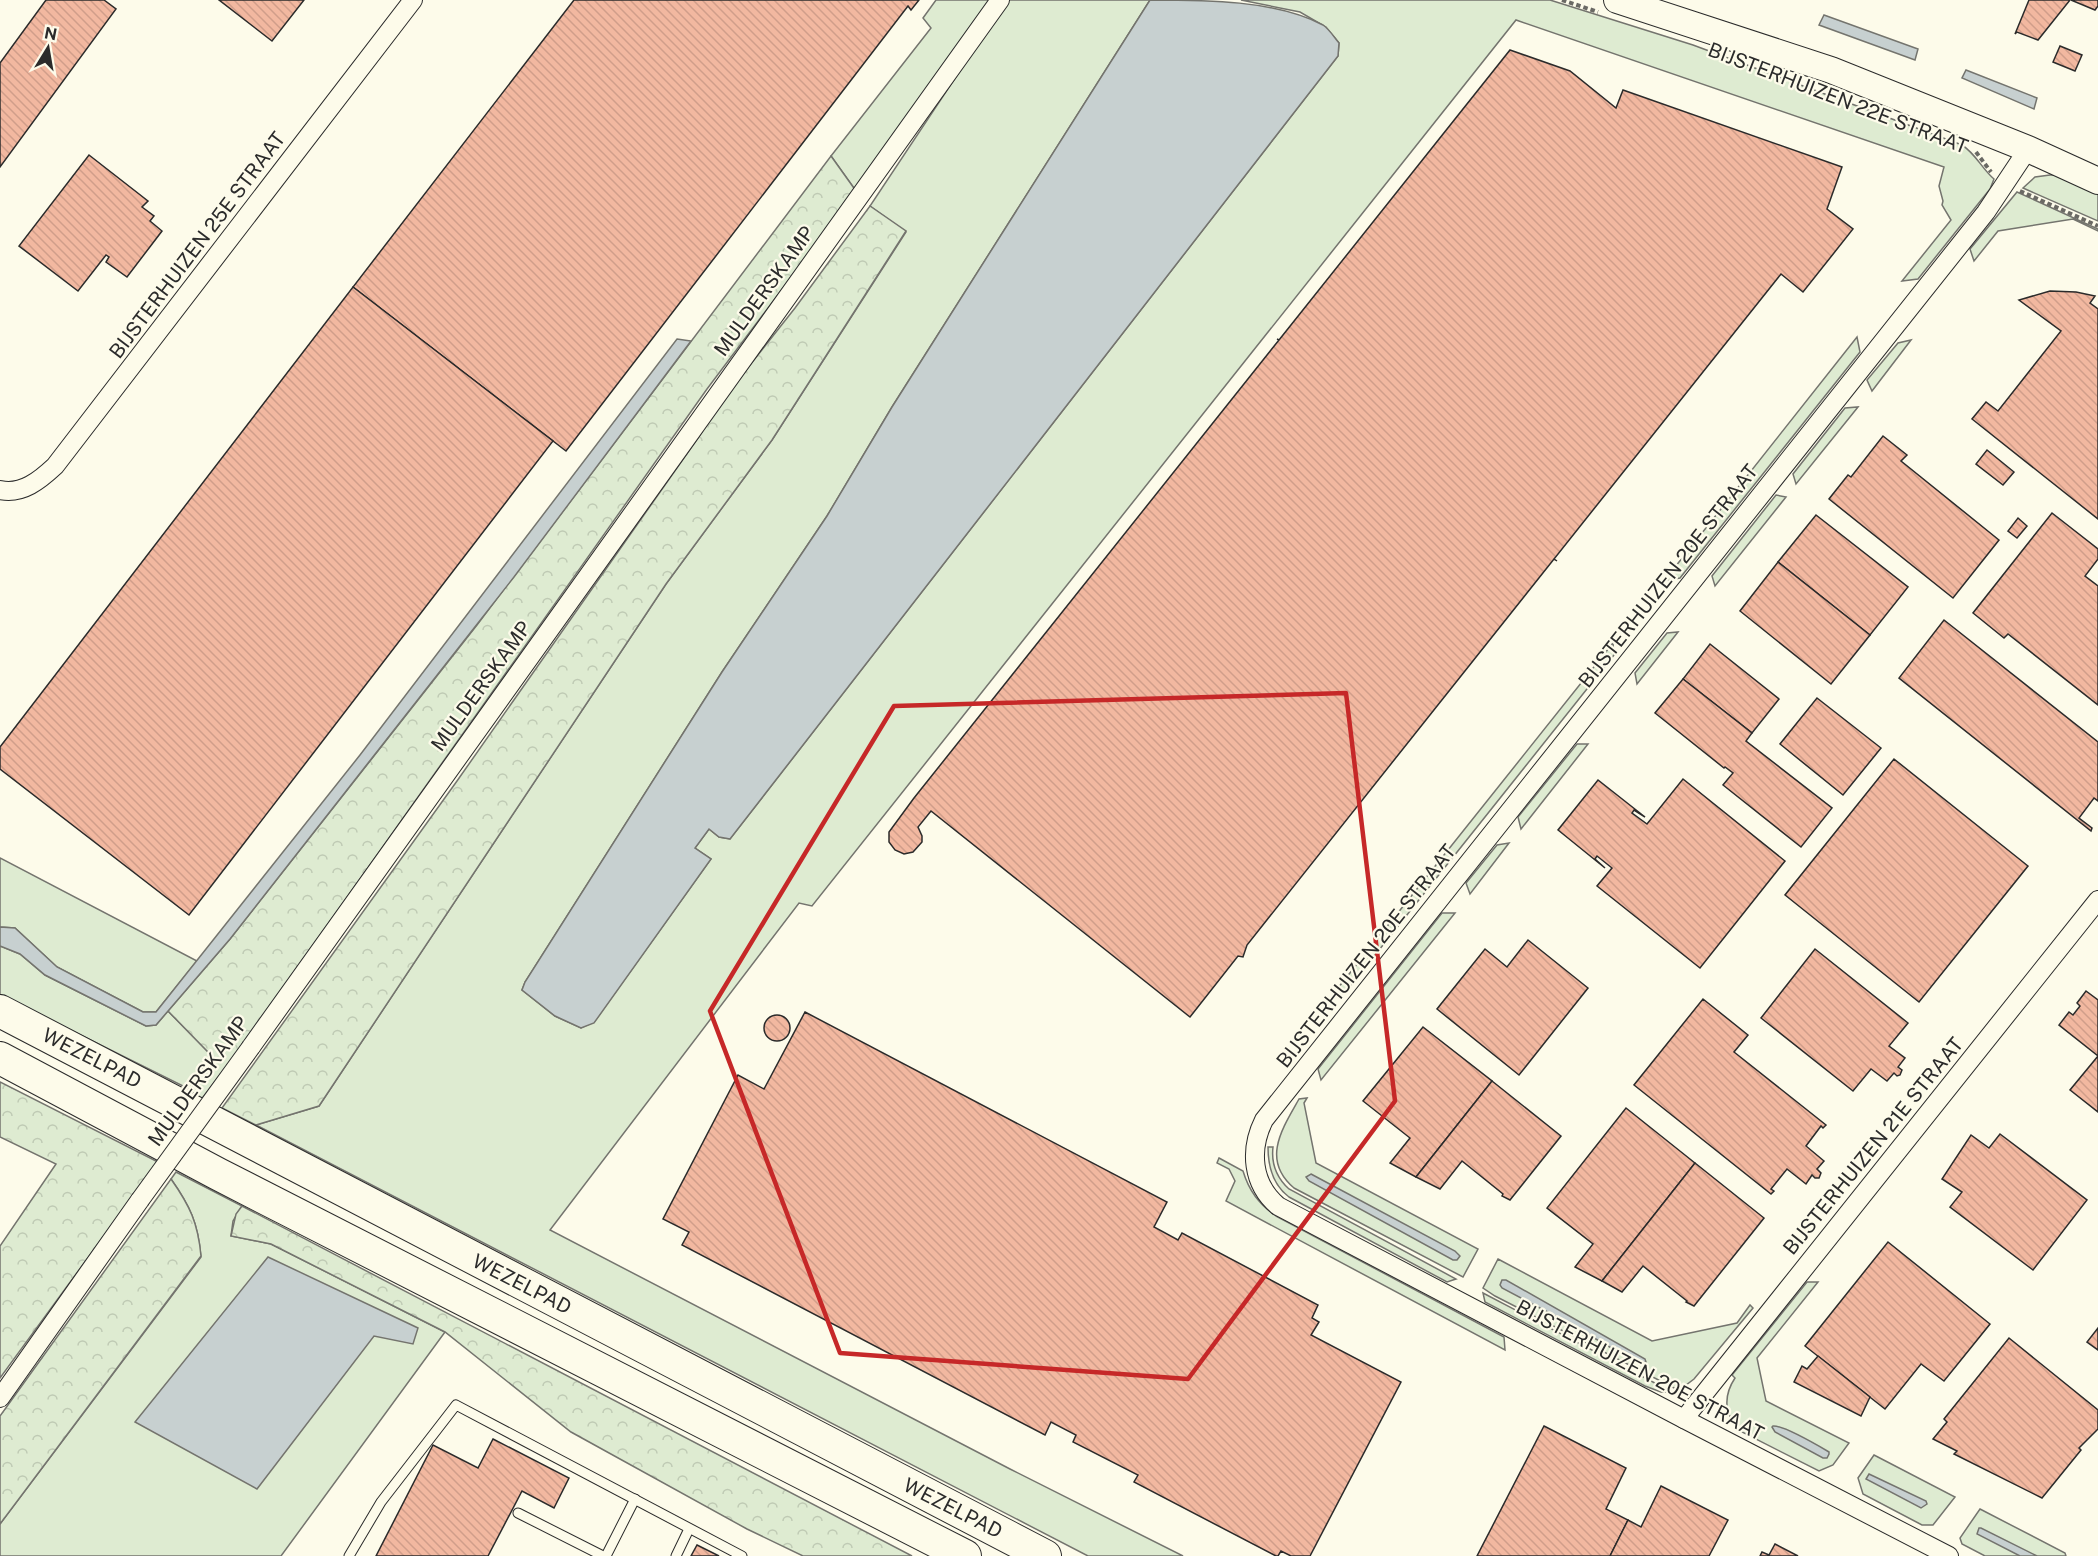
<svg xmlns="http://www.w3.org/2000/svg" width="2098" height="1556" font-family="'Public Sans',sans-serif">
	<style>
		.green { fill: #deebd1; stroke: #74746e; stroke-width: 1.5 }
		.forest { fill: url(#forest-crowns); stroke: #74746e; stroke-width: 1.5 }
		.water { fill: #c7d0d0; stroke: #74746e; stroke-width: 1.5 }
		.building { fill: url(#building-back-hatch); stroke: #2b2b2b; stroke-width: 1.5 }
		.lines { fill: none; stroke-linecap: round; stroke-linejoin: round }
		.lane-casing { stroke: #2b2b2b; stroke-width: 11 }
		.street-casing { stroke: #2b2b2b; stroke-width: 20 }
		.secondary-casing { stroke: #2b2b2b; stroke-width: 28 }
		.highway-casing { stroke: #2b2b2b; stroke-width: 34 }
		.path { stroke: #6a6964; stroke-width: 4; stroke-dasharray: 4.5 3; stroke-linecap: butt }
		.lane { stroke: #fdfbea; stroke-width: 9 }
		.street { stroke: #fdfbea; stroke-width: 18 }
		.secondary { stroke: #fdfbea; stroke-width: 26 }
		.highway { stroke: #fdfbea; stroke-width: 32 }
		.street-bridge-casing { stroke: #2b2b2b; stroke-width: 20; stroke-linecap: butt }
		.street-bridge { stroke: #fdfbea; stroke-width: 18 }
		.marked { fill: none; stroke: #c62828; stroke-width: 4.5; stroke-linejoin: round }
		.labels { text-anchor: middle; stroke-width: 4.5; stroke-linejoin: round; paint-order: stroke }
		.street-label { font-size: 20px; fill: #2b2b2b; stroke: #fdfbea }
	</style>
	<defs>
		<pattern id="forest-crowns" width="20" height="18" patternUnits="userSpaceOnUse" patternTransform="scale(1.5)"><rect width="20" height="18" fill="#deebd1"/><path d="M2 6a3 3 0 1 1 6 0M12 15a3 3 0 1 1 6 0" fill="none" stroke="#bfcab4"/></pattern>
		<pattern id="building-back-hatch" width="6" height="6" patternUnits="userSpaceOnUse" patternTransform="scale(1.5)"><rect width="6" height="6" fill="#f2b8a0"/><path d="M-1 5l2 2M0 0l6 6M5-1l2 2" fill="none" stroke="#d09e8a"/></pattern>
	</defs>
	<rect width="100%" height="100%" fill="#fdfbea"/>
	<g class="green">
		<path d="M936 0H993L856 191 831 156 931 28 923 18Z"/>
		<path d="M1007 0H1150L892 407 827 516 722 672 525 982 522 990 555 1016 581 1028 594 1022 711 859 695 848 709 829 719 837 730 839 1338 56 1339 43 1326 27 1300 12 1241 0H1550L1693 45 1962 145C1976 154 1982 169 1994 179L1990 189 1918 279 1902 281 1951 220 1942 205 1943 201 1939 186 1944 167 1516 20 812 906 799 903 550 1230 1010 1469 1183 1556H1088L256 1125 319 1106 666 584 772 440 906 232 870 206Z"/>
		<path d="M2050 175H2057L2098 191V221L2023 188 2035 177Z"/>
		<path d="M2017 192 2098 229V231L2073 219 1998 231 1974 261 1970 249Z"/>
		<path d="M1857 337 1860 352 1680 578 1664 581Z"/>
		<path d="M1911 340 1872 391 1867 380 1898 343Z"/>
		<path d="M1858 407 1796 484 1793 474 1845 408Z"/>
		<path d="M1776 495 1786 497 1715 586 1712 576Z"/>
		<path d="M1678 632 1637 684 1635 673 1667 633Z"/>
		<path d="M1613 643 1614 655 1344 994 1334 993Z"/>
		<path d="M1577 744H1588L1521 829 1518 817Z"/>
		<path d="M1509 843 1470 894 1466 883 1497 845Z"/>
		<path d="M0 858 197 961 156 1012H143L57 967 15 928 0 927Z"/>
		<path d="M1442 913H1455L1321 1080 1318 1069Z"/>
		<path d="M0 946 20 954 45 975 146 1026 156 1025 168 1011 211 1055 191 1090 0 995Z"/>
		<path d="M1307 1098 1304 1103 1316 1163 1478 1249 1463 1277 1294 1188C1261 1160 1282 1129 1299 1099Z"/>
		<path d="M1268 1147H1273C1271 1164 1277 1178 1289 1189L1456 1279 1447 1282 1289 1197C1273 1185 1268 1167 1268 1147Z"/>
		<path d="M1219 1158 1243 1171C1249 1191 1259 1204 1276 1216L1504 1337 1505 1350 1226 1201 1235 1181 1229 1169 1217 1163Z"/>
		<path d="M176 1172 242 1206 233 1221 231 1236 271 1244 445 1332 281 1556H0V1524L201 1257C198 1223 190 1206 171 1179Z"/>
		<path d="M1498 1259 1652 1341 1737 1323 1750 1305 1753 1308 1694 1379 1686 1385 1674 1388 1495 1296 1483 1288Z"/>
		<path d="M1807 1282H1818L1757 1358 1766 1401 1849 1443 1833 1465 1819 1471 1740 1431C1724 1415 1723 1396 1735 1378L1732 1375Z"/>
		<path d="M1483 1293 1672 1392H1661L1645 1386 1485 1302Z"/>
		<path d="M1874 1455 1955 1497 1933 1525H1922L1863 1494 1858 1478Z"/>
		<path d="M1980 1509 2065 1553 2066 1556H1985L1962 1544 1960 1538Z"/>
	</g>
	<g class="forest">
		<path d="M831 156 856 191 707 389 236 1054 200 1101 191 1090 211 1055 168 1011 230 939 477 625Z"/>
		<path d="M870 206 906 231 772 440 666 584 319 1106 256 1125 222 1108 457 781 698 438 720 403 795 308Z"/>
		<path d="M0 1082 158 1162 0 1378V1246L56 1164 0 1137Z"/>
		<path d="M171 1179C190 1206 198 1223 201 1256L0 1524V1416Z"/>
		<path d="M242 1206 912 1556H803L747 1529 571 1432 445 1332 271 1244 231 1236 236 1214Z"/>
	</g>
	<g class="water">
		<path d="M1150 0C1206 0 1275 0 1323 25 1329 29 1334 37 1339 43L1338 56 730 839 719 837 709 829 695 848 711 859 594 1023 581 1028 555 1016 522 990 525 982 722 672 827 516 892 407Z"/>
		<path d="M1824 15 1918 49 1915 60 1819 25Z"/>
		<path d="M1966 70 2037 98 2034 109 1962 78Z"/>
		<path d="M677 339 691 341 514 577 230 939 156 1025 146 1026 45 975 20 954 0 946V927L15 928 57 967 143 1012H156L360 755Z"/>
		<path d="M1311 1174 1455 1251 1460 1256 1457 1260H1453L1309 1181 1306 1177Z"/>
		<path d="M268 1257 418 1328 413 1344 374 1336 257 1489 135 1422Z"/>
		<path d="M1502 1280H1506L1645 1359 1646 1362 1639 1364 1563 1320 1502 1288 1500 1285Z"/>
		<path d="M1773 1426C1783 1425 1817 1445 1829 1452V1454L1827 1458H1823L1775 1432 1772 1427Z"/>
		<path d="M1869 1474 1926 1501 1927 1504 1921 1508 1866 1479Z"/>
		<path d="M1979 1528H1981L2037 1556H2020L1977 1534Z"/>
	</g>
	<g class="building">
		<path d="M46 0H104L116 9 0 167V63Z"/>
		<path d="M219 0H304L272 41Z"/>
		<path d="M574 0H919L911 10 908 6 566 451 353 287Z"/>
		<path d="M2029 0H2070L2038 40 2017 32 2015 34Z"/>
		<path d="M2071 0H2098V6L2095 10Z"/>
		<path d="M2060 46 2082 55 2075 71 2053 62Z"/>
		<path d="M1510 50 1570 71 1616 108 1623 90 1842 167 1827 209 1853 229 1803 292 1781 274 1554 559 1557 561 1554 559 1247 945 1243 957 1238 956 1190 1017 931 811 918 827 922 836V842L913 852 904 854 895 850 889 842V832L914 798 1279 340 1277 339 1279 340Z"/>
		<path d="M89 155 148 201 142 207 154 216 150 221 162 231 127 277 106 262 109 257 106 255 78 291 19 246Z"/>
		<path d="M353 287 553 441 189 915 0 769V747Z"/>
		<path d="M2050 291 2076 292 2095 296 2090 303 2098 309V519L1972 419 1986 402 1998 411 2061 331 2019 300Z"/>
		<path d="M1883 436 1907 455 1901 461 1999 540 1953 598 1829 499 1848 475 1851 477Z"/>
		<path d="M1987 450 2014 472 2003 485 1976 464Z"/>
		<path d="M2052 513 2098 549V559L2085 576 2098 586V705L2008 634 2004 638 1973 613Z"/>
		<path d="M1816 515 1908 587 1870 635 1778 562Z"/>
		<path d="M2018 518 2027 526 2017 538 2008 531Z"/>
		<path d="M1778 562 1870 635 1831 684 1740 611Z"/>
		<path d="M1944 620 2098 742V801L2094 798 2079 818 2092 828 2091 831 1899 678Z"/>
		<path d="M1710 644 1779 699 1752 733 1683 679Z"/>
		<path d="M1683 679 1752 733 1746 741 1832 808 1801 847 1723 785 1733 773 1725 767 1724 768 1655 713Z"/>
		<path d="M1817 698 1881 748 1843 795 1780 744Z"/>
		<path d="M1894 759 2028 866 1919 1002 1785 895Z"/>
		<path d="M1683 779 1785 861 1700 968 1597 886 1612 868 1597 856 1595 859 1605 868 1558 830 1598 780 1645 817 1634 810 1632 813 1647 824Z"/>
		<path d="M1528 940 1588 988 1519 1075 1437 1009 1485 949 1507 967Z"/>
		<path d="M1815 949 1908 1023 1889 1046 1905 1058 1898 1067 1902 1070 1900 1075 1897 1076 1894 1073 1887 1081 1871 1069 1853 1091 1761 1018Z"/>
		<path d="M2086 991 2098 1000V1112L2070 1090 2098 1056 2059 1025 2069 1012 2073 1015 2080 1006 2077 1003Z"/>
		<path d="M1703 999 1748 1035 1734 1052 1826 1125 1823 1128 1821 1126 1806 1146 1824 1161 1817 1169 1821 1173 1819 1178H1815L1812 1175 1806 1184 1787 1169 1771 1189 1774 1191 1771 1194 1634 1085Z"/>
		<path d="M805 1012 1167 1202 1154 1227 1178 1240 1182 1233 1318 1305 1312 1318 1319 1322 1311 1335 1401 1382 1310 1556H1291L1281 1551 1278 1556H1276L1134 1482 1138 1475 1073 1442 1076 1435 1051 1422 1045 1435 682 1245 689 1232 663 1219 738 1075 764 1089Z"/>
		<circle cx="777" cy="1028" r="13"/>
		<path d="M1423 1027 1492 1081 1416 1177 1390 1163 1410 1138 1363 1101Z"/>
		<path d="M1492 1081 1561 1136 1510 1200 1502 1196 1503 1194 1462 1161 1440 1189 1416 1177Z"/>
		<path d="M1626 1108 1695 1163 1602 1281 1575 1267 1593 1244 1547 1208Z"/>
		<path d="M2000 1134 2087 1200 2033 1270 1950 1207 1962 1192 1942 1179 1971 1135 1989 1148Z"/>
		<path d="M1695 1163 1764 1218 1694 1306 1686 1302 1687 1301 1643 1266 1622 1292 1602 1281Z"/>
		<path d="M1888 1242 1990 1324 1944 1381 1921 1364 1885 1409 1805 1346Z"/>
		<path d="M2098 1328V1350L2087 1342Z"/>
		<path d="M2009 1338 2098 1410V1429L2079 1448 2081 1450 2042 1498 1954 1454 1957 1451 1933 1439 1947 1422 1944 1419Z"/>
		<path d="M1818 1356 1870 1397 1861 1416 1794 1382 1802 1366 1807 1369Z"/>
		<path d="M1544 1426 1626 1468 1606 1509 1628 1520 1610 1556H1477Z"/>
		<path d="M493 1439 569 1478 554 1508 522 1491 488 1556H376L433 1445 478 1468Z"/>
		<path d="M1661 1486 1728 1520 1709 1556H1610L1628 1520 1641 1527Z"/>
		<path d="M1775 1544 1798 1556H1760L1762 1552 1769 1555Z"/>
		<path d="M697 1545 719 1556H691Z"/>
	</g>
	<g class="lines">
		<defs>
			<g id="lane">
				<path d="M518 1513 603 1556"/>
				<path d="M349 1556 381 1502 456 1405 742 1556"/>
				<path d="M606 1556 635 1499"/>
				<path d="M676 1556 689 1529"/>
			</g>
			<g id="street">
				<path d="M0 490C22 495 40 480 55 466L413 0"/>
				<path d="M251 1047 1000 0"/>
				<path d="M0 1398 140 1200"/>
				<path d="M1684 1419 2098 900"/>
				<path d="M1949 1556 1684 1419 1278 1206C1252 1184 1249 1150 1264 1120L1986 212 2028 149"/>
			</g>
			<path id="secondary" d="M1617 0 1831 70 2028 149 2098 181"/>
			<g id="highway">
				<path d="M0 1011 1045 1556"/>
				<path d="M0 1058 218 1174 965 1556"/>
			</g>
		</defs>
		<use href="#lane" class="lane-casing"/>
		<use href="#street" class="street-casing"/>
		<use href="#secondary" class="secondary-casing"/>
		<use href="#highway" class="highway-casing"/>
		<g class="path">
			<path d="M1562 0 1598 12"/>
			<path d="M1976 152 1991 172"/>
			<path d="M2020 191 2098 226"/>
		</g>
		<use href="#lane" class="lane"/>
		<use href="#street" class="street"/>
		<use href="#secondary" class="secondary"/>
		<use href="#highway" class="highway"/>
		<defs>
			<path id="street-bridge" d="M140 1200 251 1047"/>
		</defs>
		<use href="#street-bridge" class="street-bridge-casing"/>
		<use href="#street-bridge" class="street-bridge"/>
	</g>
	<path class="marked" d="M1346 693 1395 1101 1188 1379 840 1353 710 1011 894 706Z"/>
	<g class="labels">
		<g class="street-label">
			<text transform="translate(1838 98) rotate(21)" y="7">BIJSTERHUIZEN 22E STRAAT</text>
			<text transform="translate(197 245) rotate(-53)" y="7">BIJSTERHUIZEN 25E STRAAT</text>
			<text transform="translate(764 291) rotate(-54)" y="7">MULDERSKAMP</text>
			<text transform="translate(1668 576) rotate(-52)" y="7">BIJSTERHUIZEN 20E STRAAT</text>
			<text transform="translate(481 686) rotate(-54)" y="7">MULDERSKAMP</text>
			<text transform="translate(1366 956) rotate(-52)" y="7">BIJSTERHUIZEN 20E STRAAT</text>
			<text transform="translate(92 1058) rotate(27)" y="7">WEZELPAD</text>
			<text transform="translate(198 1081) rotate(-54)" y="7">MULDERSKAMP</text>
			<text transform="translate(1873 1146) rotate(-51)" y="7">BIJSTERHUIZEN 21E STRAAT</text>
			<text transform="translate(522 1284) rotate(27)" y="7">WEZELPAD</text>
			<text transform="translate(1640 1370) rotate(28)" y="7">BIJSTERHUIZEN 20E STRAAT</text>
			<text transform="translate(953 1508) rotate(27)" y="7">WEZELPAD</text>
		</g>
	</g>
	<g transform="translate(48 48) rotate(11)" stroke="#fdfbea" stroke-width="4.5" paint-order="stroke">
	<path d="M0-4.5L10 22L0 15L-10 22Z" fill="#2b2b2b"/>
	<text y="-9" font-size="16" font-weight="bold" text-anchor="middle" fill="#2b2b2b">N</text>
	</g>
</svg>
